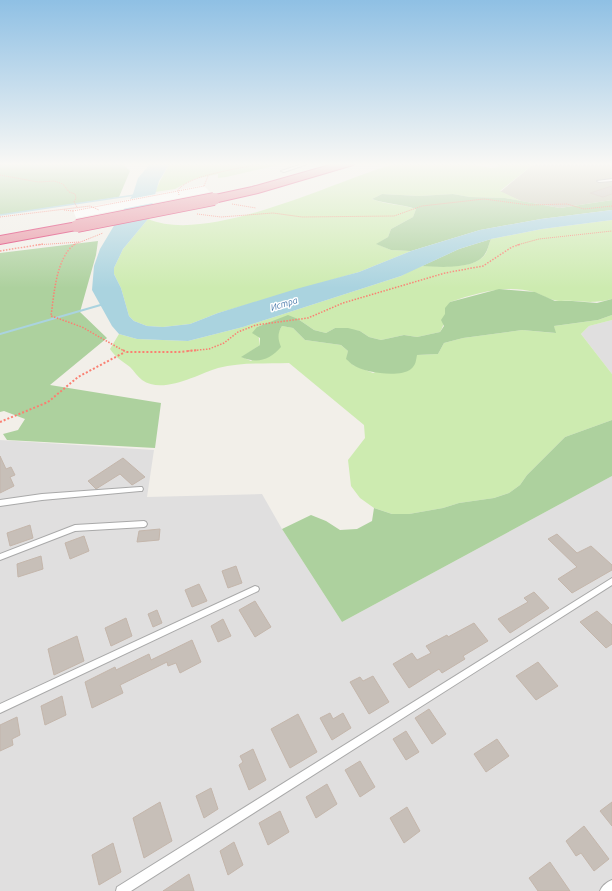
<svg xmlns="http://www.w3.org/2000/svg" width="612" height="891" viewBox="0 0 612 891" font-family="Ubuntu,sans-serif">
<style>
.residential{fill:#e0dfdf}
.construction{fill:#c7c7b4}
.grass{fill:#cdebb0}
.forest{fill:#add19e}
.water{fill:#aad3df}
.pier{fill:#fff}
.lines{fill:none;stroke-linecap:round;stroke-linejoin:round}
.stream-far1{stroke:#aad3df;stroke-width:1.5}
.stream{stroke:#aad3df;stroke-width:2}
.building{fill:#c7bfb8;stroke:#c4b6ab}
.service-casing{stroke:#a9a9a9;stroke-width:2}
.motorway-casing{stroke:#dc2a67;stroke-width:2}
.path-far2{stroke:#fa8072;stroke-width:1;stroke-dasharray:1 1;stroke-linecap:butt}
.path-far1{stroke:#fa8072;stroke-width:1.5;stroke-dasharray:1.5 1.5;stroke-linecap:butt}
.path{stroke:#fa8072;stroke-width:2;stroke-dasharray:2 2;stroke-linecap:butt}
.service{fill:#fff;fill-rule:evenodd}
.motorway{fill:#e892a2;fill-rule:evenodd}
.motorway-bridge-casing{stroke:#dc2a67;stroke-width:14;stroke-linecap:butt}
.path-bridge{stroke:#fa8072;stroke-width:1;stroke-dasharray:1 1;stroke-linecap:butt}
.motorway-bridge{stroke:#e892a2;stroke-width:12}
.labels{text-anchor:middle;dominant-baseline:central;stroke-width:3;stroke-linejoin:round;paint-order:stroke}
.far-water-label{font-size:9px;font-style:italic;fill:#4a7aab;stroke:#fff}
</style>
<rect width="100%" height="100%" fill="#f2efe9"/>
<path class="residential" d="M612 320V374L581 334 589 326Z
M0 440 154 450 147 497 262 494 282 529 342 622 612 476V891H0Z"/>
<path class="construction" d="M535 163H612V200L560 208 521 201 500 192Z"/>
<path class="grass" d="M170 163H287L226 177 218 178V174L194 179 175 189 155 192 160 181Z
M397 163H476V165L491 168 499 167 497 164 506 163 518 165 535 163 500 191 521 201 505 198 470 197 453 194 419 196 382 194 372 199C387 205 401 204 416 209L413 217 391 229 388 237 377 244 391 250 411 251 359 272 218 313 190 324 163 327 147 326 134 321 129 316 121 288 114 274V268L123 249 148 219C209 245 334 181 397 163Z
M612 220V299C595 303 589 302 573 301 567 300 560 302 554 300 547 299 541 294 534 292 507 284 476 293 450 302 445 313 446 323 440 332L417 337 404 335 381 340 369 337 360 331 335 328 326 333 314 330 298 319 268 323 257 327 260 345 242 357 251 361 278 340V333L282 326 293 328 305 340 341 345 348 351 347 359 353 365 373 373 416 355 438 354 444 343 463 338 522 330 555 333 554 326 598 320 612 315V320L589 326 581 334 612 374V420L565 437 527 475 520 485 509 493 494 498 459 503 443 508 409 514H392L374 508 360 498 351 486 348 460 365 438 364 425 289 363C266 364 241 362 218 368 198 374 163 395 142 380 138 377 134 371 130 367 122 361 115 357 110 349L119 334 137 339 188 341 243 327 401 276C407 273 416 266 424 266 440 265 475 271 486 253 488 249 489 243 491 239L542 229Z"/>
<path class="forest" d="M0 163H122L130 171 119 197 0 215Z
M382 194 419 196 453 194 470 197 505 198 560 208 612 200V210L541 219 480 230 411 251 391 250 376 244 388 237 391 229 413 217 416 209C401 204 386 204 372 199Z
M491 239C489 243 488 250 485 254 475 270 439 267 422 266L459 249Z
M98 241 96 255 80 312 107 338 50 385 161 403 155 448 7 440 3 434 18 430 25 419 4 411 0 412V253Z
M499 289 535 292 555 301H572L597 303 612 299V315L598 320 554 326 556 333 522 330 463 338 444 343 438 354 417 355C416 360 416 365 411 369 400 378 365 373 353 365 351 364 349 361 346 359L348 351 341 345 305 340 293 328 282 326C277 334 278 339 281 347 270 360 257 364 241 357L260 345V338L252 333 257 327 288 315 298 319 314 330 326 333 335 328H348L360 331 369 337 381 340 404 335 417 337 440 332 444 326 441 320 445 314V308L450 302Z
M612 420V476L342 622 282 529 311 515 326 521 340 530 357 529 372 521 374 508 392 514H409L443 508 459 503 494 498 509 493 520 485 527 475 565 437Z"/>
<path class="water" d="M151 163H170L159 181 148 219 123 249 114 268V274L121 288 129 316 134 321 147 326 163 327 190 324 218 313 296 289 359 272 411 251 480 230 541 219 612 210V220L542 229 491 239 459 249 401 276 243 327 188 341 137 339 119 334 112 326 92 290 94 266 100 249 133 194 138 178Z"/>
<path class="pier" d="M203 185 210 192 76 218 73 210Z"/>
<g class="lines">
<path class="stream-far1" d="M0 215 135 195"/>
<path class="stream" d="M0 334 104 304"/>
</g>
<path class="building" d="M612 186V194L603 197 590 193Z
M0 456 6 469 11 467 15 475 10 477 14 486 0 493Z
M123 458 145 477 132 485 120 474 96 489 88 481Z
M30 525 33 538 10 546 7 533Z
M160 529 159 540 137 542 139 531Z
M557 534 577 553 591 546 612 565V570L572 593 558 579 577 567 548 539Z
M84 536 89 551 70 559 65 543Z
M41 556 43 569 18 577 17 564Z
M236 566 242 583 228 588 222 571Z
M199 584 207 601 192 607 185 590Z
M534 592 549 608 510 633 498 619 528 602 524 598Z
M255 601 271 627 255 637 239 610Z
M157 610 162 623 153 627 148 614Z
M597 611 612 625V644L606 648 580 622Z
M126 618 132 636 111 646 105 628Z
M223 619 231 636 218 642 211 626Z
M474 623 488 641 463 656 465 659 442 673 439 669 409 688 393 664 412 653 417 660 431 653 426 646 447 635 448 637Z
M77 636 84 661 54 675 48 649Z
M192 640 201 662 180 673 176 663 168 666 167 662 120 685 123 693 92 708 85 682 115 667 116 670 149 654 151 660Z
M538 662 558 686 536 700 516 676Z
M373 676 389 702 369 714 350 682 360 677 363 681Z
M62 696 66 715 45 725 41 706Z
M429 709 446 734 432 744 415 718Z
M330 713 333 719 343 713 351 728 332 740 320 718Z
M298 714 317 752 290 768 271 729Z
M17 717 20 735 12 739 13 745 0 751V725Z
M406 731 419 752 406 760 393 739Z
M497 739 509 756 486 772 474 754Z
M253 749 266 780 249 790 239 765 243 762 240 756Z
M360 761 375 787 360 797 345 770Z
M327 784 337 804 316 818 306 797Z
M211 788 218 809 204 818 196 796Z
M160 802 172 841 144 858 133 818Z
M612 802V826L600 811Z
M407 807 420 831 404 843 390 818Z
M280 811 289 832 268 845 259 823Z
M584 826 609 859 594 871 581 853 576 856 566 841Z
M234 842 243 865 228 875 220 851Z
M113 843 121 872 99 885 92 855Z
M550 862 570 891H538L529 878Z
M189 874 194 891H163Z"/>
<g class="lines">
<defs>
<path id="service" d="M306 163H310L284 172 281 171Z
M612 179V181L599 182 597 181Z
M140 487H142L143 489 142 491H140L42 500 0 506V500L42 494Z
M144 521 146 522 147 524 146 526 144 527 75 531 0 560V554L75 525Z
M612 578V585L131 891H116L117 887Z
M255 586 258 587 259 589 258 591 0 713V704Z
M612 880V891H600C602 886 607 882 612 880Z"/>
<path id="motorway" d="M337 163H354L353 165 258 193 214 203 210 202 208 199 210 196 252 187Z
M77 222 82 223 84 226 82 229 0 244V236Z"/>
</defs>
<use href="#service" class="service-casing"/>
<use href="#motorway" class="motorway-casing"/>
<path class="path-far2" d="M0 165 7 163
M0 175 38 182 54 181 63 184 69 192 75 194 76 198 74 202 77 207
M204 186 208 176
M179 195 178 190C190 174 242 169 262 163
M232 204 256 208
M64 210 73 211
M197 214 221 217 273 213 302 217 394 216 422 206 484 199 529 205 567 204 584 209 612 206
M0 217 90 206 99 210
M36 245 79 242
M73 245 103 233
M517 245 539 239 612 231"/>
<path class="path-far1" d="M75 244C56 257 54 295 51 316L82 327 124 351
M0 251 43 244
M188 351 209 349 224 343 238 332 256 325 308 318 343 303 445 273 483 266 512 247 521 244"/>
<path class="path" d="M123 350 126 352H179L198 350
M0 422 48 402 78 377 125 352"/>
<use href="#service" class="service"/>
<use href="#motorway" class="motorway"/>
<defs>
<path id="motorway-bridge" d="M77 226 214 199"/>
</defs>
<use href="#motorway-bridge" class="motorway-bridge-casing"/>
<path class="path-bridge" d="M73 211 204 186"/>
<use href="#motorway-bridge" class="motorway-bridge"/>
</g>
<linearGradient id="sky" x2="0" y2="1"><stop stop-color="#8fc0e4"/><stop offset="0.57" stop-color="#f9f8f5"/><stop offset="1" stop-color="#f9f8f5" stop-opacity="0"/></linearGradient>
<rect width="612" height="288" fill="url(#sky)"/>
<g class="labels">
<g class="far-water-label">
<text transform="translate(284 304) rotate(-17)">Истра</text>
</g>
</g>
</svg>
